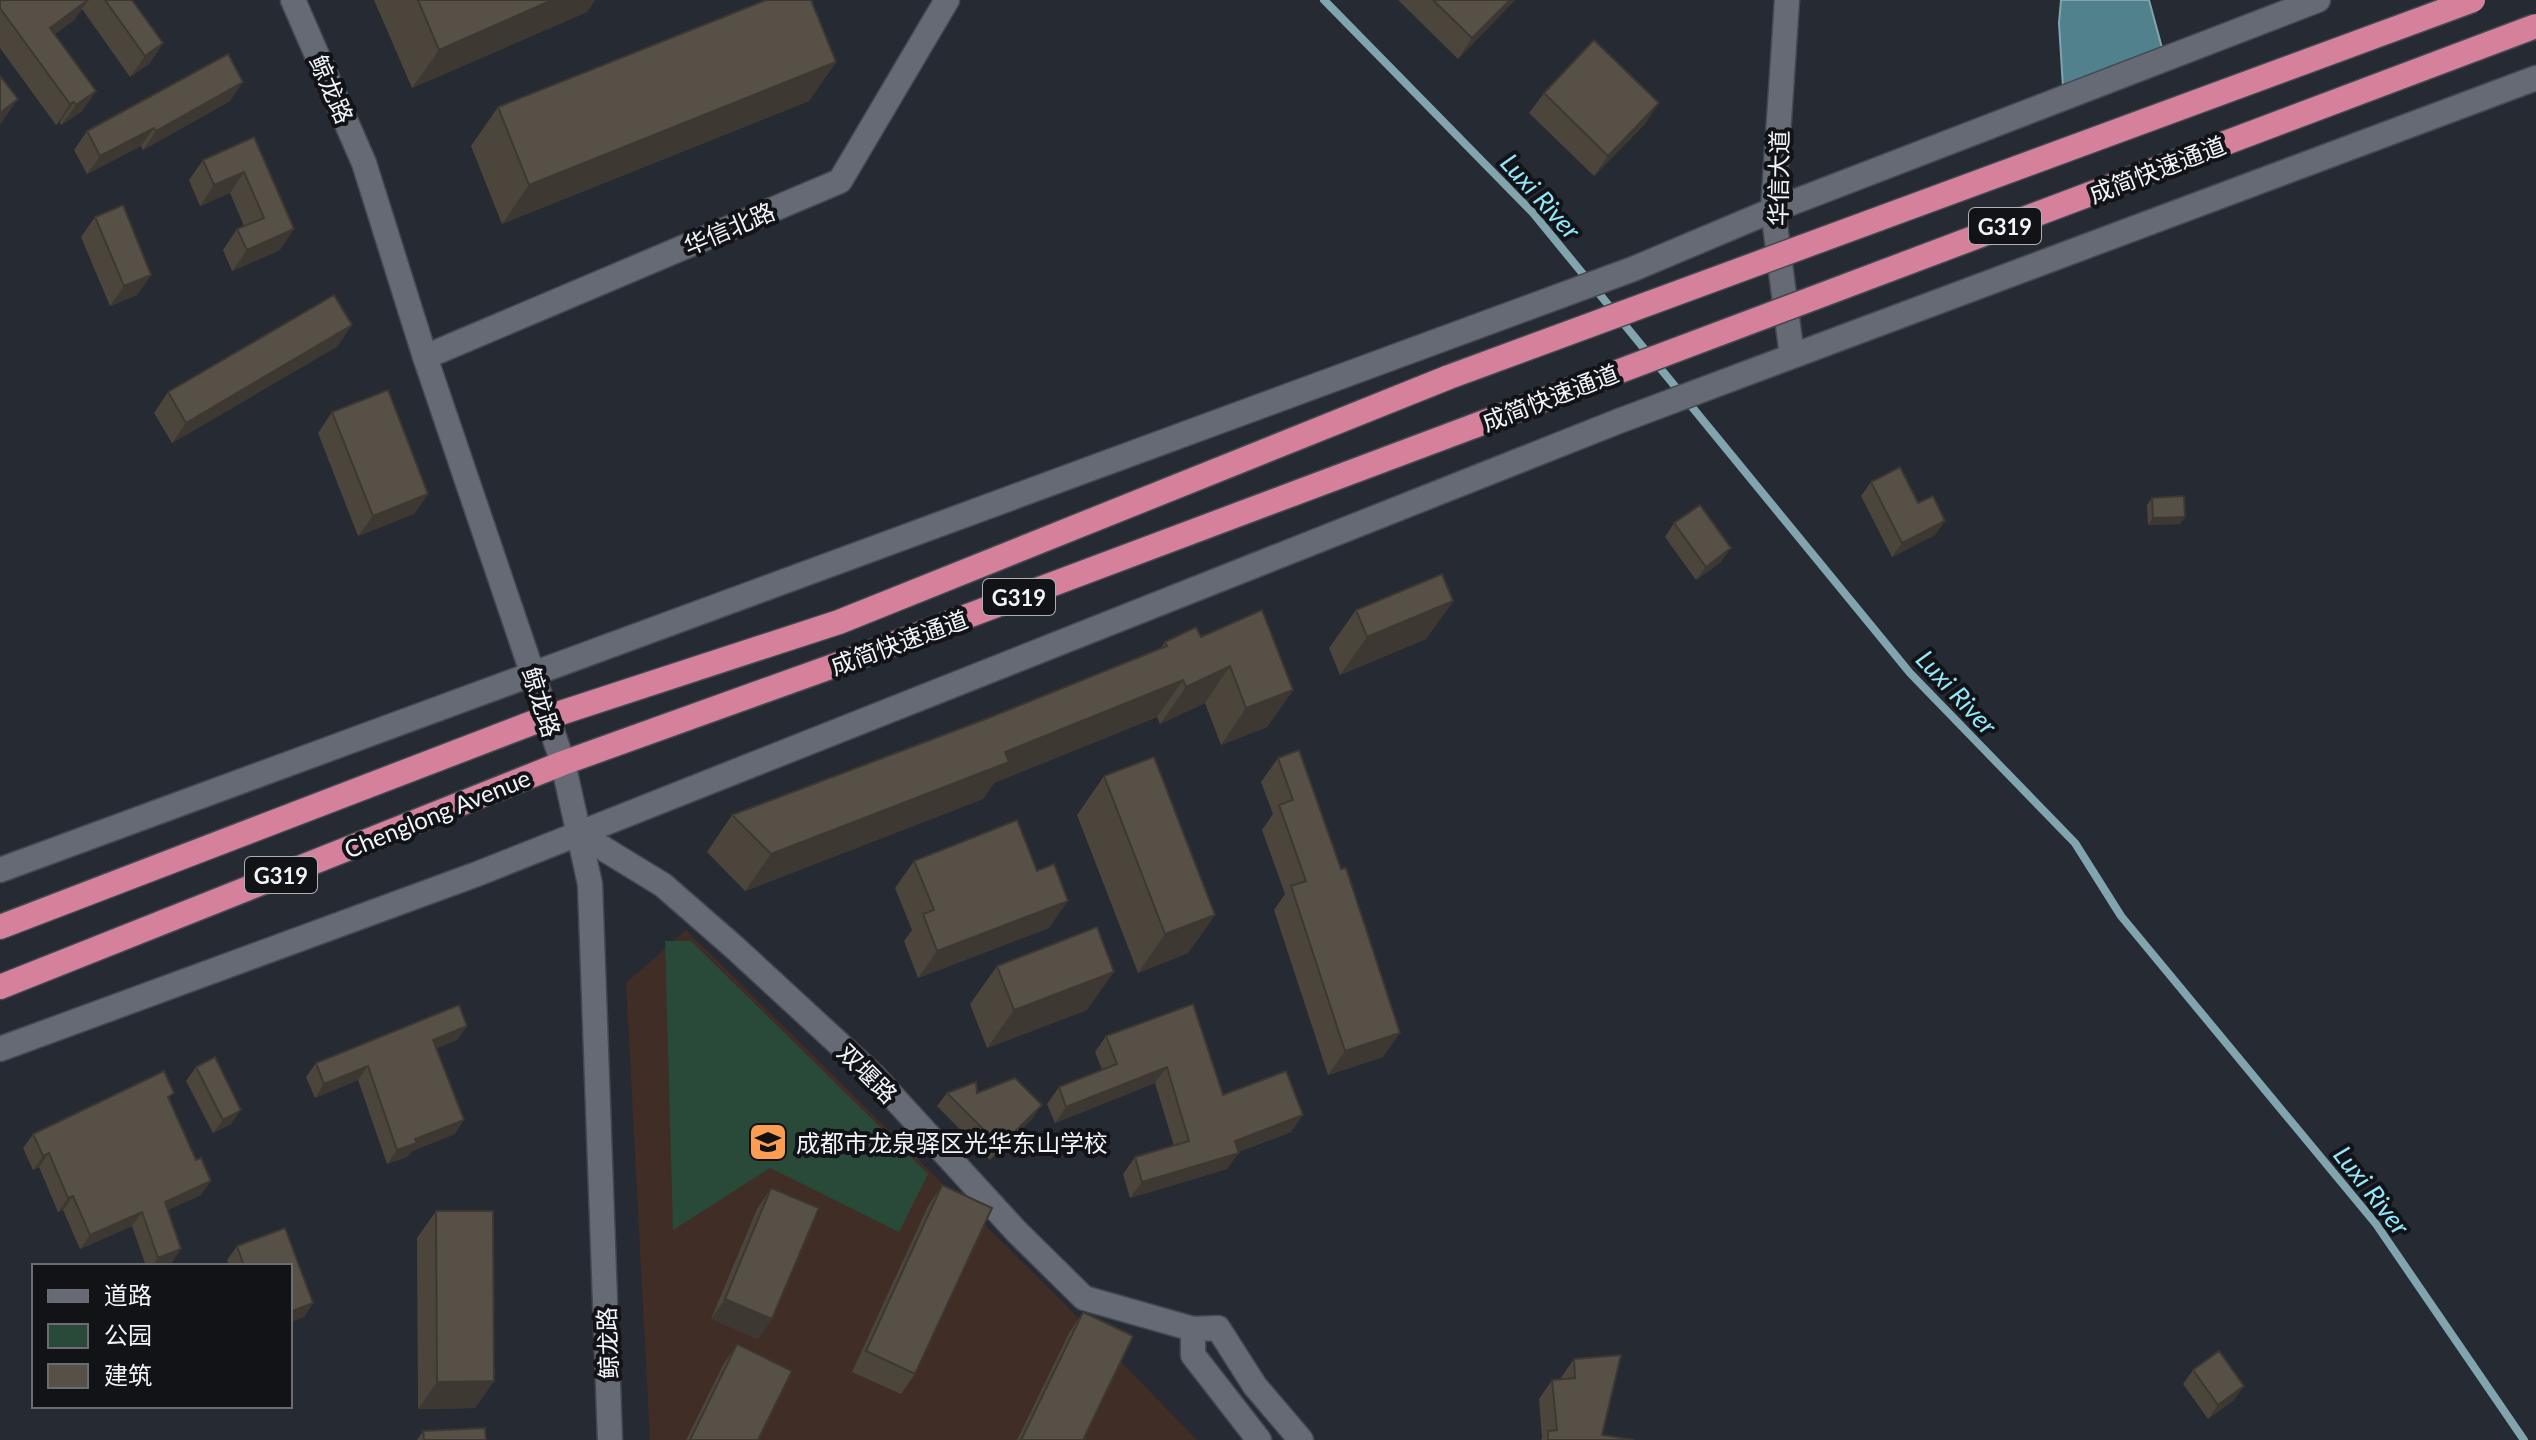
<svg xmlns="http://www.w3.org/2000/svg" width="2536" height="1440" viewBox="0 0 2536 1440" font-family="Lato,'Noto Sans SC',sans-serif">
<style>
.education{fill:#3f2d26}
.green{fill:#294939}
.water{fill:#51818d;stroke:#81a4ae;stroke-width:2}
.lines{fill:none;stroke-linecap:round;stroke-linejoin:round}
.stream{stroke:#81a4ae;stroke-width:8}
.minor-casing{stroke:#444951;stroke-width:27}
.tertiary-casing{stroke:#444951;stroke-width:27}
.trunk-casing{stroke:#444951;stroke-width:27}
.minor{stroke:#656a75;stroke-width:24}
.tertiary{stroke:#656a75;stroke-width:24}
.trunk{stroke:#d6819c;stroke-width:24}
.trunk-bridge-casing{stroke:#444951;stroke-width:27;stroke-linecap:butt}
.trunk-bridge{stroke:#d6819c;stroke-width:24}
.wall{fill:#4b453c}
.shaded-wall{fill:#3d3831}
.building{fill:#575046;stroke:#3d3831;stroke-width:2}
.labels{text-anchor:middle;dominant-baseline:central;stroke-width:8;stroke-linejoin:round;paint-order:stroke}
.shield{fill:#111317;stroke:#aeb0b6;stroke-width:2}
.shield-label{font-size:22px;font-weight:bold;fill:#f1f4fa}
.street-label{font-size:24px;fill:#f1f4fa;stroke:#111317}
.poi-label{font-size:24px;fill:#f1f4fa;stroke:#111317;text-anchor:start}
.water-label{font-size:26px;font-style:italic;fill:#94e7fb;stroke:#111317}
</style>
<rect width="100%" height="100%" fill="#252a33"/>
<path class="education" d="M686 930 1063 1302 1197 1440H650L626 983Z"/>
<path class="green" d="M665 941H691L928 1174 899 1232 770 1168 673 1230Z"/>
<path class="water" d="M2061 0H2149L2162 48 2063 87 2059 23Z"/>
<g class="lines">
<path class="stream" d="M1324 0 1533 213 1910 673 2075 843 2121 916 2376 1224 2524 1440"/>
<defs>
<path id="minor" d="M425 357 840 181 947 0
M578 833 663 885 734 947 875 1077 1016 1231 1084 1298 1193 1329"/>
<path id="tertiary" d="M293 0 364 163 425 357 563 763 590 884 610 1440
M1787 0 1773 210 1792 356
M0 870 1633 269 1773 210 2318 0
M0 1049 477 874 1619 421 2536 78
M1259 1440 1193 1355V1329L1218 1328 1255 1386 1301 1440"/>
<path id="trunk" d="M0 927 545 718 839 622 1449 377
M0 987 563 763 861 656 1474 426"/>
</defs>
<use href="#minor" class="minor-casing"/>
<use href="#tertiary" class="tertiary-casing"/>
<use href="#trunk" class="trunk-casing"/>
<use href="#minor" class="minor"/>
<use href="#tertiary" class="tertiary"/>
<use href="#trunk" class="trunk"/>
<defs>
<path id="trunk-bridge" d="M1449 377 2473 0
M1474 426 2536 26"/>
</defs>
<use href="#trunk-bridge" class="trunk-bridge-casing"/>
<use href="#trunk-bridge" class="trunk-bridge"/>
</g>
<path class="wall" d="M1 0H132L163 43 149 64 130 77 82 9 74 20 55 34 96 91 82 111 61 125 60 122 56 125 0 48V1Z
M374 0H595L587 12 412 88Z
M1398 0H1515L1458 59Z
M836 62 809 101 502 224 471 146 498 107Z
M1544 93 1645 124 1594 176 1529 113Z
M230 101 143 150 141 146 87 174 74 150 87 131Z
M254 137 280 250 232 271 223 250 237 229 244 226 230 193 200 206 189 180 203 160Z
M95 217 151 275 137 295 110 306 81 237Z
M338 346 172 443 154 413 168 392Z
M332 412 428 494 414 514 358 536 318 433Z
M1871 482 1918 503 1945 521 1935 535 1892 557 1861 496Z
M2152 498 2185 517 2180 524 2148 525 2147 505Z
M1674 523 1721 562 1696 580 1665 537Z
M1453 601 1426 639 1340 675 1329 648 1356 610Z
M1201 637 1293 690 1267 727 1221 745 1205 703 1160 724 1157 717 994 783 983 799 745 891 707 852 732 815 991 717 1160 649 1165 642Z
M1278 758 1383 1057 1328 1075 1274 910 1285 894 1262 830 1273 814 1261 782Z
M1104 776 1215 915 1188 953 1138 973 1077 815Z
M914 861 1049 928 918 978 904 941 912 930 895 888Z
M997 966 1087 1010 987 1048 970 1004Z
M467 1026 457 1040 436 1048 455 1134 412 1151 407 1157 387 1164 358 1080 315 1098 306 1077 316 1063Z
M1106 1036 1223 1095 1291 1132 1238 1152 1227 1169 1130 1198 1123 1174 1135 1157 1174 1146 1155 1083 1055 1123 1047 1104 1059 1087 1102 1070 1095 1052Z
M196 1067 231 1124 213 1133 186 1081Z
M947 1093H977L1032 1119 990 1160 937 1106Z
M169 1100 201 1195 167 1210 172 1263 163 1266H146L132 1226 80 1249 63 1210 58 1212 39 1167 33 1170 23 1148 33 1134Z
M942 1185 915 1374 901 1394 852 1372 928 1206Z
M771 1188 772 1319 758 1339 711 1319 757 1209Z
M436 1211 494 1381 475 1408 418 1409 417 1238Z
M285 1228 313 1303 304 1317 290 1322V1266H230L227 1260 237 1246Z
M1083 1312V1440H1017L1069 1333Z
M737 1344 758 1440H686L723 1365Z
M1574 1359 1602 1435 1634 1440H1541L1542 1438 1539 1399 1552 1380 1560 1379Z
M2193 1370 2234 1400 2208 1419 2183 1384Z
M423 1431 486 1440H417Z"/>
<path class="shaded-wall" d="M88 0 74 20 36 48 50 28Z
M552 0H595L587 12 412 88 439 50Z
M1510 0H1515L1458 59 1472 38Z
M163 43 149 64 130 77 145 56Z
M836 62 809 101 502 224 529 185Z
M243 82 230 101 143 150 156 131Z
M96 91 82 111 61 125 76 105Z
M18 99 0 125V113Z
M74 102 60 122 56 125 70 104Z
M1659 103 1645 124 1594 176 1608 156Z
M154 128 141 146 87 174 100 156Z
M244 172 230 193 200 206 214 185Z
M294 229 280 250 232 271 247 250Z
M151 275 137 295 110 306 124 286Z
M352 325 338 346 172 443 186 423Z
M428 494 414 514 358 536 373 516Z
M2185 517 2180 524 2148 525 2153 518Z
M1945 521 1935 535 1892 557 1902 543Z
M1731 548 1721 562 1696 580 1706 567Z
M1453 601 1426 639 1340 675 1367 637Z
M1230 666 1205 703 1160 724 1186 687Z
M1183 680 1157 717 994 783 983 799 745 891 771 854 1005 752Z
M1293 690 1267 727 1221 745 1246 708Z
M1068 901 1049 928 918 978 937 951Z
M1215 915 1188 953 1138 973 1165 934Z
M1114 972 1087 1010 987 1048 1014 1010Z
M467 1026 457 1040 423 1054 433 1040Z
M1400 1033 1383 1057 1328 1075 1345 1051Z
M368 1066 358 1080 315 1098 324 1084Z
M1167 1067 1155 1083 1055 1123 1066 1107Z
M1042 1105 1032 1119 990 1160 1000 1146Z
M241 1110 231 1124 213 1133 223 1120Z
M1303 1115 1291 1132 1226 1156 1239 1153 1227 1169 1130 1198 1142 1182 1235 1141Z
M464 1120 455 1134 412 1151 407 1157 387 1164 397 1150 415 1139Z
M49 1153 39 1167 33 1170 43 1156Z
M211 1181 201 1195 155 1216 165 1202Z
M73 1196 63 1210 58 1212 68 1198Z
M142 1212 132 1226 80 1249 90 1235Z
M181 1249 172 1263 163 1266H152L158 1258Z
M725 1299 772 1319 758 1339 711 1319Z
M313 1303 304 1317 290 1322V1312Z
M494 1381 475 1408 418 1409 437 1382Z
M2244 1386 2234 1400 2208 1419 2218 1405Z"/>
<path class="building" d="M1 0H88L50 28 96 91 76 105 74 102 70 104 0 8V1Z
M105 0H132L163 43 145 56Z
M418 0H552L439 50Z
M766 0H811L836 62 529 185 498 107Z
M1433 0H1510L1472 38Z
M1594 40 1659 103 1608 156 1544 93Z
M228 54 243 82 156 131 154 128 100 156 87 131Z
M0 76 18 99 0 113Z
M254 137 294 229 247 250 237 229 264 218 244 172 214 185 203 160Z
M123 205 151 275 124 286 95 217Z
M334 295 352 325 186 423 168 392Z
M388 390 428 494 373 516 332 412Z
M1900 467 1918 503 1933 496 1945 521 1902 543 1871 482Z
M2184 496 2185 517 2153 518 2152 498Z
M1700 505 1731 548 1706 567 1674 523Z
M1442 574 1453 601 1367 637 1356 610Z
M1262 610 1293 690 1246 708 1230 666 1186 687 1183 680 1005 752 1009 762 771 854 732 815 991 717 1167 646 1165 642 1196 627 1201 637Z
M1299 750 1341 869 1346 868 1400 1033 1345 1051 1291 886 1306 881 1279 805 1293 800 1278 758Z
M1154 757 1215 915 1165 934 1104 776Z
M1017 820 1037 871 1054 864 1068 901 937 951 923 914 934 910 914 861Z
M1097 927 1114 972 1014 1010 997 966Z
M1193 1004 1223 1095 1286 1071 1303 1115 1235 1141 1239 1153 1142 1182 1135 1157 1189 1141 1167 1067 1066 1107 1059 1087 1117 1064 1106 1036Z
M459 1005 467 1026 433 1040 464 1120 415 1139 417 1143 397 1150 368 1066 324 1084 316 1063Z
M215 1057 241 1110 223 1120 196 1067Z
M164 1071 174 1093 168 1097 196 1160 201 1158 211 1181 165 1202 181 1249 158 1258 142 1212 90 1235 73 1196 68 1198 49 1153 43 1156 33 1134Z
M1015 1078 1042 1105 1000 1146 947 1093 976 1082 977 1093Z
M942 1185 992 1208 915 1374 866 1351Z
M771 1188 819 1208 772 1319 725 1299Z
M436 1211H493L494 1381 437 1382Z
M285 1228 313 1303 290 1312V1266H244L237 1246Z
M1083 1312 1133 1336 1083 1440H1021Z
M737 1344 792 1371 758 1440H690Z
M2219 1351 2244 1386 2218 1405 2193 1370Z
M1621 1355 1602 1435 1634 1440H1548V1431L1557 1430 1552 1380 1575 1378 1574 1359Z
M485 1428 486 1440H424L423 1431Z"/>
<defs>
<symbol id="school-square" viewBox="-11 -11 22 22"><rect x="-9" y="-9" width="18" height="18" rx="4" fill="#fc9d53" stroke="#111317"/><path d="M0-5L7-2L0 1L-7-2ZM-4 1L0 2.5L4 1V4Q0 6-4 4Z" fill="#111"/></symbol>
</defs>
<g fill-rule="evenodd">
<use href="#school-square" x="746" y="1120" width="44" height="44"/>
</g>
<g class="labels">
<g class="shield">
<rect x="1969" y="208" width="72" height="36" rx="6"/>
<rect x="983" y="579" width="72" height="36" rx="6"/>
<rect x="245" y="857" width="72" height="36" rx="6"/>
</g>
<g class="shield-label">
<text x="2005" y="226">G319</text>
<text x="1019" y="597">G319</text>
<text x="281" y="875">G319</text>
</g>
<g class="street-label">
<text transform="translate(332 89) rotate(66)">鲸龙路</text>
<text transform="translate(2157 169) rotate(-21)">成简快速通道</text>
<text transform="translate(1778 178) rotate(-89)">华信大道</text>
<text transform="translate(729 228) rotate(-23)">华信北路</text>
<text transform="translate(1550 397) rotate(-21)">成简快速通道</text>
<text transform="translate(899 642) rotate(-20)">成简快速通道</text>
<text transform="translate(542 702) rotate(72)">鲸龙路</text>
<text transform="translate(437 813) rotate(-22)">Chenglong Avenue</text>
<text transform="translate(868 1073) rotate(45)">双堰路</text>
<text transform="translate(607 1343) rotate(-92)">鲸龙路</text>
</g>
<g class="poi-label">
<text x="796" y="1142">成都市龙泉驿区光华东山学校</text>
</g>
<g class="water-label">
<text transform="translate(1541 196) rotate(48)">Luxi River</text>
<text transform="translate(1957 692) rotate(47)">Luxi River</text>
<text transform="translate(2372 1190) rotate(52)">Luxi River</text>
</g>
</g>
<rect x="32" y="1264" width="260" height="144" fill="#111317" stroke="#6b6d72" stroke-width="2"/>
<rect x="48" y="1290" width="40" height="12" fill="#656a75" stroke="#6b6d72" stroke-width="2"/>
<text x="104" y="1304" font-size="24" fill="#f1f4fa">道路</text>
<rect x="48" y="1324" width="40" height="24" fill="#294939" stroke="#6b6d72" stroke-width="2"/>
<text x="104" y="1344" font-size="24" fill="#f1f4fa">公园</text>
<rect x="48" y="1364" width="40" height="24" fill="#575046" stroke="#6b6d72" stroke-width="2"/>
<text x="104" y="1384" font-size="24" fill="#f1f4fa">建筑</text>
</svg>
